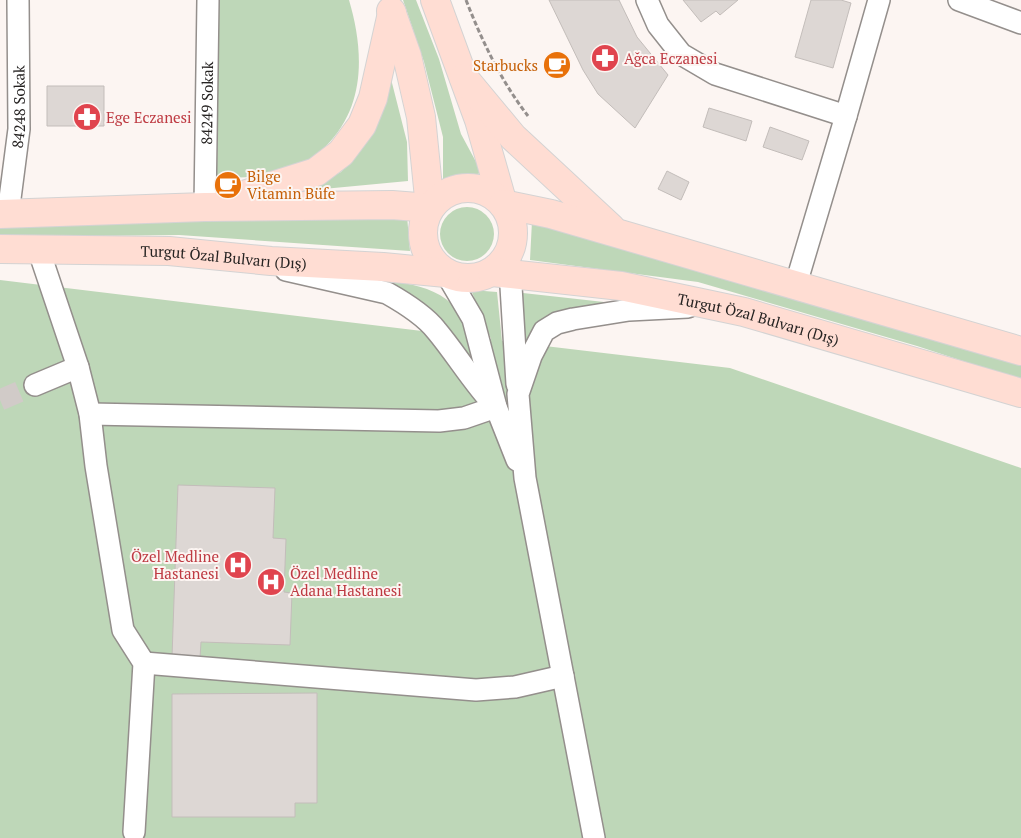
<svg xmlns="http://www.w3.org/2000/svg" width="1021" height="838" viewBox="0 0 1021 838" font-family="'PT Serif',serif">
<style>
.green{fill:#bed7b8}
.building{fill:#ddd7d4;stroke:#c3bdba}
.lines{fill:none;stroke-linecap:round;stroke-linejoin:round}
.minor-tunnel{stroke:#d1cbc8;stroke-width:21;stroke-dasharray:21 11;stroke-linecap:butt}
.minor-casing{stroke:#948f8c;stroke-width:24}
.major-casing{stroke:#d4d3d3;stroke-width:30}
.path{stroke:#948f8d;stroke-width:3;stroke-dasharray:5 2.5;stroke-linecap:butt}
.minor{stroke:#fff;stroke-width:21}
.major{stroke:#ffddd3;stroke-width:28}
.labels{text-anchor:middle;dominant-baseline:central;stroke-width:4;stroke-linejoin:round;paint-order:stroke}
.health-label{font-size:15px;fill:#be3a42;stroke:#fcf5f2;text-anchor:start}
.food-label{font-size:15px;fill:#c56008;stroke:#fcf5f2;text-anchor:end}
.street-label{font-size:15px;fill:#262322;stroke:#fcf5f2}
</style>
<rect width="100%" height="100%" fill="#fcf5f2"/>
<path class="green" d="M218 0H349C364 51 366 106 326 146 321 152 315 162 308 165 287 176 242 177 217 179Z
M403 0H416L439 59 461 134 482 173 443 181V137L424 62Z
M391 79 407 142 408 181 302 191 341 172 373 131Z
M440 234a27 27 0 1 1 54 0a27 27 0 1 1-54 0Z
M407 216 410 251 179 235 0 237V227Z
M532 221 1021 365V380L917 346 698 282 530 260Z
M353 277C386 281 442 281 460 315 464 322 467 330 470 337L491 339 471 290 497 292 502 341 523 343V293L631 305 528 344 730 368 1021 468V838H0V280L447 334Z"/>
<path class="building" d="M549 0H619L637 37 668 75 635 128 598 94 583 70Z
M683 0H738L720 15 716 11 701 22Z
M811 0H841L851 3 833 68 795 57Z
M47 86H104V126H47Z
M709 108 752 121 746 141 703 127Z
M770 127 809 141 802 160 763 147Z
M667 171 689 182 681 200 658 189Z
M178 485 275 488 273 538 286 539 284 592 292 593 290 645 201 642 200 658 172 657Z
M317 693V803H295V817H172V694Z"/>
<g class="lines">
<path class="minor-tunnel" d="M0 400 35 385"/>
<defs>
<g id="minor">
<path d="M647 0 658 25 681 54 715 74 846 116"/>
<path d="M959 0 1021 23"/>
<path id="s1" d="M205 207 208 0"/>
<path id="s2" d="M8 214 19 129 18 0"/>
<path d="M38 248 78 367 90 414 96 466 123 630 144 663 134 832"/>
<path d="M509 254 517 384"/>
<path d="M446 273 473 319 496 407 517 460"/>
<path d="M796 284 846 116 879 0"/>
<path d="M35 385 78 367"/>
<path d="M90 414 439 421 464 418 496 407C473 383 457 355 436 330 425 316 403 302 387 293L286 270"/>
<path d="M144 663 476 690 515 687 563 676"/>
<path d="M594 838 525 478 518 394 531 356 544 331 557 323 573 319 629 310 688 307"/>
</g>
<g id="major">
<path d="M435 0 479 120 503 204"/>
<path d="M391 11 407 56 421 117 430 208"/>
<path d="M464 78 513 137 611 228"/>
<circle cx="468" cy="233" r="45"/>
<path d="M234 198 316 172 341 153 362 125 373 98 392 13"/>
<path d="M503 204 551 214 1021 351"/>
<path d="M0 214 205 207 392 205 430 208"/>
<path id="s3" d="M0 249 169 251 271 261 383 267 446 273"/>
<path id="s4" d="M492 272 621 286 744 312 1021 393"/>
</g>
</defs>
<use href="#minor" class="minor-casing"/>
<use href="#major" class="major-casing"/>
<path class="path" d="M466 0C482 41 501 81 528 116"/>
<use href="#minor" class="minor"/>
<use href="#major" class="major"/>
</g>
<defs>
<symbol id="pharmacy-disc" viewBox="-11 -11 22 22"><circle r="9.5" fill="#e0444e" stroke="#fcf5f2"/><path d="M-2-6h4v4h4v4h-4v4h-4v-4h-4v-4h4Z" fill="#fff"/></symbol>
<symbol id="cafe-disc" viewBox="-11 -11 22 22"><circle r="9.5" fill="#e8710a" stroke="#fcf5f2"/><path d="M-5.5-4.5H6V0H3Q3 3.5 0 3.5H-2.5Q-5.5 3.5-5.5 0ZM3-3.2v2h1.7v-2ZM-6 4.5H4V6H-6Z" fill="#fff"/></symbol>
<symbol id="hospital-disc" viewBox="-11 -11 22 22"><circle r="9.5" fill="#e0444e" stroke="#fcf5f2"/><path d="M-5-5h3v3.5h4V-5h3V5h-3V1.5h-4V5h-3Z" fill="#fff"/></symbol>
</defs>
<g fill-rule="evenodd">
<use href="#pharmacy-disc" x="589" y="42" width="32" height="32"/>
<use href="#cafe-disc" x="541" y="49" width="32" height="32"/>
<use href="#pharmacy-disc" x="71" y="101" width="32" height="32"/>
<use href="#cafe-disc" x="212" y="169" width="32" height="32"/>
<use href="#hospital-disc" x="222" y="549" width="32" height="32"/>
<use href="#hospital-disc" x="255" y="566" width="32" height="32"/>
</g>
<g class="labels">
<g class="health-label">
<text x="624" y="58">Ağca Eczanesi</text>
<text x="106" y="117">Ege Eczanesi</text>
<text x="219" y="556" text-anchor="end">Özel Medline<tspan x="219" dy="17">Hastanesi</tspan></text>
<text x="290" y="573">Özel Medline<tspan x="290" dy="17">Adana Hastanesi</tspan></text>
</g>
<g class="food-label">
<text x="538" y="65">Starbucks</text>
<text x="247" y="176" text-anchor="start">Bilge<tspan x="247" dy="17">Vitamin Büfe</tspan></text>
</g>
<g class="street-label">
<text stroke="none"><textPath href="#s1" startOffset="104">84249 Sokak</textPath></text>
<text stroke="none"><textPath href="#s2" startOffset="108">84248 Sokak</textPath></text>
<text stroke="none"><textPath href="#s3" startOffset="224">Turgut Özal Bulvarı (Dış)</textPath></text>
<text stroke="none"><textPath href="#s4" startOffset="271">Turgut Özal Bulvarı (Dış)</textPath></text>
</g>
</g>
</svg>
